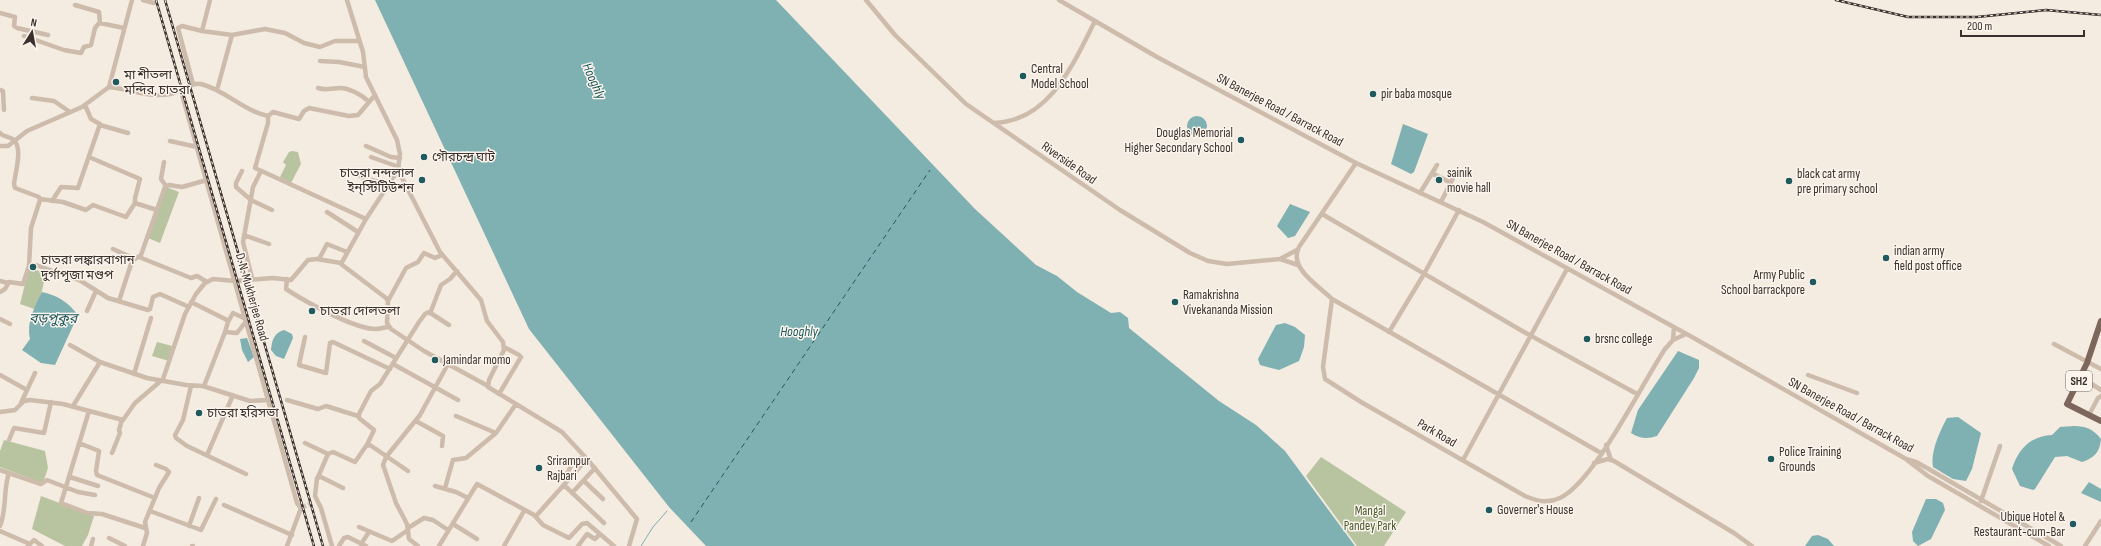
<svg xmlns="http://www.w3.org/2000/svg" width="2101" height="546" viewBox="0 0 2101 546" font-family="'Sofia Sans Condensed','Noto Sans Bengali',sans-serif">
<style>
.green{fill:#b8c4a0}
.water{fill:#7fb0b2}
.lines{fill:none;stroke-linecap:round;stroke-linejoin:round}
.stream{stroke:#7fb0b2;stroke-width:1}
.ferry{stroke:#1f5a5e;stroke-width:1;stroke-dasharray:5 4;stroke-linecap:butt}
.minor-tunnel{stroke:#cfc6bd;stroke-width:4.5;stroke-dasharray:4.5 2;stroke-linecap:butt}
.minor{stroke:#cdbbac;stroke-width:4.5}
.major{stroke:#7d675c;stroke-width:6}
.rail-casing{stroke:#3b302b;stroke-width:2.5}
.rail{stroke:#fbf5ee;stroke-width:1;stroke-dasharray:3;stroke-linecap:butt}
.poi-dot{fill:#1f5a5e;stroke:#fbf5ee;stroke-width:1.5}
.labels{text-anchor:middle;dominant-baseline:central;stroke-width:3;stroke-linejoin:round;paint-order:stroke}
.shield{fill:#fbf5ee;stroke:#756b66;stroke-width:1}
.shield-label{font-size:12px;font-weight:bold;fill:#3b302b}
.poi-label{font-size:13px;fill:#3b302b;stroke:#fbf5ee;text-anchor:start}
.street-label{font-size:13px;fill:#3b302b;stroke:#fbf5ee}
.park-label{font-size:13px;fill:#4a5a2e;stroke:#fbf5ee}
.water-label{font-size:14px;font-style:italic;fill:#1f5a5e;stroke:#fbf5ee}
</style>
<rect width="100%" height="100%" fill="#f4ebe1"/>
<path class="green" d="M292 151 298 152 301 164 291 183 280 177 286 165 283 162 289 152Z
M166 187 179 192 160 243 148 238Z
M29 268 46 273 40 299 34 309 20 304Z
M157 342 172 346 169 361 152 356Z
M4 440 45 451 48 468 43 483 0 467V451Z
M1321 457 1406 512 1384 546H1357L1306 476Z
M41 496 94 516 88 535 82 546H65L32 529Z"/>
<path class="water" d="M375 0H776L975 209 1036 265 1057 276 1077 292 1111 313 1120 312 1128 318 1129 328 1219 401 1256 425 1285 451 1355 546H706L669 507 529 329Z
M1187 126a10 10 0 1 1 20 0a10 10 0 1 1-20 0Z
M1403 124 1428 134 1414 172 1411 174 1391 164Z
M1290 204 1310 212 1295 236 1288 238 1277 226Z
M42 292C58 296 67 301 78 315L55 365 41 363 22 350 30 339C26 323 35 306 42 292Z
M1285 323 1295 327 1305 335 1304 347 1299 361 1279 370 1260 365 1258 359 1276 325Z
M284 330 292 334 293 338 284 359 276 356 271 350C272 340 274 333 284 330Z
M247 338 254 357 248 362 242 350 240 339Z
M1678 351 1699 360V368L1694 378 1657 436C1648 439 1640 439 1631 433L1638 410Z
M1958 417 1981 433 1972 469 1966 481 1953 479 1933 467C1930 452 1940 431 1947 418Z
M2074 426C2086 426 2093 429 2101 439 2100 452 2094 458 2082 462L2067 456 2055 457 2035 489 2033 490 2020 486 2012 469C2018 449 2031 436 2052 435L2060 427Z
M2089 482 2101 489V502L2081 493Z
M1926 499H1936L1943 503 1945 510 1931 539 1918 546 1913 541 1912 532Z
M1818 535 1828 539 1834 546H1805L1812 536Z"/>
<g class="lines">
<path class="stream" d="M641 546 653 527 667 511"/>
<path class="ferry" d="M691 522 930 170"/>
<path class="minor-tunnel" d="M302 507 312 503"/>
<path class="minor" d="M143 0 154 3
M210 0 202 31 232 35 217 90
M347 0 363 52 366 77 397 140 400 154 398 170 366 219 341 264 386 298 388 301 387 323 391 329 424 351 488 386
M866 0 895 35 966 104 1120 210 1190 253 1208 261 1227 264 1280 259 1298 265
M1059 0 1157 57 1356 163 1483 222 1692 337 1906 459 1916 462 1927 468 2061 546
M75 5 99 12 100 23 124 28
M0 13 15 17 14 26 17 28 48 35
M232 35 265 29 285 33 304 43 320 47 335 41H359
M24 36 64 50 81 53 84 47 91 45 95 28 100 22
M320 61 339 62 365 67
M193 84 178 28 182 26 202 31
M109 87 132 0
M318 88C327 91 331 88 340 88 349 88 362 95 368 101
M0 90 3 91 4 110
M181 91 297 503 301 508
M32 98 54 101 70 112
M268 116V123L255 168 366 219
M994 123C1050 121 1073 64 1095 21
M100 125 128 133
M0 133C3 137 9 136 14 140 23 149 15 173 14 184L15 188 39 197 40 200 31 228 29 266 23 284 9 282 5 289 0 292
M170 141 197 147
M0 146H8L27 131 82 107 109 87C129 89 150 98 170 94 181 92 190 82 201 84 225 90 244 111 268 116L273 112 299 119 304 111 309 108 349 116 358 115 375 95
M366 146 391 157 400 158
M89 157 140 179 135 198V203
M371 157 399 167
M164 162 161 179 166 186
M1356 163 1299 247C1288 268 1319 286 1332 299L1323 367 1325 379 1361 402 1525 496C1537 501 1547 504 1560 498 1595 481 1641 385 1665 349L1673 340 1686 334
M398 170 440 252 481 300 487 321 503 342 504 350 489 380 488 387 562 432 587 459 637 519 629 546
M242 171 236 183V187L251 200 272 210
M351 171 362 177 388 185
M1432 173 1451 183
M1420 193 1437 165
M40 199 63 202 86 210 93 205 126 217 135 203 157 210
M52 201 61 187 78 188 100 124 91 119 85 105
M1441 202 1455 174
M327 212 358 232
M1322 214 1524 332 1637 394
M244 235 269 244
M113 249 135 259
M139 257 191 278 197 276 207 282
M319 259 327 244 347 252
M1280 259 1297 250
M29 266 36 265 81 281 108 298 148 310 150 309 153 297 160 294 189 307
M252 278 243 242 253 187 261 171
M287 279 286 289C306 302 354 329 376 329 380 329 385 327 389 327
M0 281 8 283
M1332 299 1601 453
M119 301 132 261 141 255 165 187 169 185 182 187 207 180
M388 301 406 268 418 262 424 253 435 258 442 255
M191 302 227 320 228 322 225 332
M87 311 96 291
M429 312 449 325
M0 319 10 324
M228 322 233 313 246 319
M1389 332 1424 274 1459 210
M305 337 299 365 326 373 330 343 333 342 390 369
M1673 340 1674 327
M364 341 396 358
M2054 344 2101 369
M70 345 100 362 147 378 186 385 203 386 250 401 269 400
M393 364 458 400
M134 374 151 318
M0 375 27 390
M1808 375 1857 393
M2081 377 2101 390
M191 386 183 420 175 435 176 438 187 446 246 474
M204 386 225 332 237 333 247 320
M499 394 521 357 519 355 504 347
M287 400 318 409 326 406 358 416
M21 403 35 373
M73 406 100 362
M89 411 61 503 87 513 102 514 145 528
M0 412 15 410 24 401 30 400 63 404 123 420 135 403 163 379 185 314 196 294 205 283 213 279 235 281 273 278 291 280 308 260 317 259 341 263
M2089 415 2098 398 2101 396
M456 416 496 433 516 404
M416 421 443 436 442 446
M9 440 14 428 44 433 51 402
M79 443 99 451 96 471 97 475 155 498
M305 443 328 454 333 452 355 462 366 446 370 445 408 471
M367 445 374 430 359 418V414L371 391 380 384 419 322 425 314 431 311 441 285 450 279 457 271
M1606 445 1611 460
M112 453 120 433 119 430 122 420
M207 455 233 395
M1463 460 1567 269
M1907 460 1928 476 2049 546
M1594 463 1608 459 1614 461 1734 533 1752 546
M0 470 41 484 47 480 78 492 95 495
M70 477 98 486
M318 477 328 454
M563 477 568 472 572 464 584 456
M584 481 603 499
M564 485 604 523
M435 486 456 492 468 498
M445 488 453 460 466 458 496 433
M572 493 595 468
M1981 501 2000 446
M224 505 292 535
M150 511 201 530 216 499
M535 516 543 525 569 538 582 524 587 523 614 546
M453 524 477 539
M0 526C7 509 3 490 9 473
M189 526 199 498
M359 527 392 541 408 530
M408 528 424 518 433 520 448 530
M0 531 30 544
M109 538 125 546
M361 544 369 532
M28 546 34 540 42 546
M91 546 93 539
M143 546 147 533 145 522 159 488 169 472 166 469 156 465
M192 546H193
M287 546 301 508
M332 546 321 508 315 496 317 478 321 477 343 488
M339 546 344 538 348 537 366 546
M418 546 409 539 407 524 396 503 383 465 386 457 420 415 448 364
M439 546 477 484 536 516 587 459
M504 546 524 511
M578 546 587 534 595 539 600 534
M2085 546 2101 521"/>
<path class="major" d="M2101 321 2087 363 2067 404 2101 421"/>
<defs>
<path id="rail" d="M156 0 314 546
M165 0 323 546
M1836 0 1908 17H1977L2046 10 2101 15"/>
</defs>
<use href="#rail" class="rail-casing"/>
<use href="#rail" class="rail"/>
</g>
<g class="poi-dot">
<circle cx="1023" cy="76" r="4"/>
<circle cx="116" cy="82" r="4"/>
<circle cx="1373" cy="94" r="4"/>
<circle cx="1241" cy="140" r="4"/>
<circle cx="424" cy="157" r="4"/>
<circle cx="422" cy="180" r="4"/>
<circle cx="1439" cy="180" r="4"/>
<circle cx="1789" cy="181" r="4"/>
<circle cx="1886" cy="258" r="4"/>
<circle cx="33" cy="267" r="4"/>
<circle cx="1813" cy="282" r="4"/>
<circle cx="1175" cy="302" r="4"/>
<circle cx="312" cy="311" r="4"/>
<circle cx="1587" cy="339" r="4"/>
<circle cx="435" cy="360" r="4"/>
<circle cx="199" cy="413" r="4"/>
<circle cx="1771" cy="459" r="4"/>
<circle cx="539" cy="468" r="4"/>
<circle cx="1489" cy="510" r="4"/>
<circle cx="2073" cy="524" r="4"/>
</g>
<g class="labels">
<rect class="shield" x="2066" y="371" width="26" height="20" rx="3"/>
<g class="shield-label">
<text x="2079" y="381">SH2</text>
</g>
<g class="poi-label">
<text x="1031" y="69">Central<tspan x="1031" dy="15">Model School</tspan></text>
<text x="124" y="75">মা শীতলা<tspan x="124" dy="15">মন্দির, চাতরা</tspan></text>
<text x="1381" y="94">pir baba mosque</text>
<text x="1233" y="133" text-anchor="end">Douglas Memorial<tspan x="1233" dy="15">Higher Secondary School</tspan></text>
<text x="432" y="157">গৌরচন্দ্র ঘাট</text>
<text x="414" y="173" text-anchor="end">চাতরা নন্দলাল<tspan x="414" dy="15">ইন্‌স্টিটিউশন</tspan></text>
<text x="1447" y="173">sainik<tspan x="1447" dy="15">movie hall</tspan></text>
<text x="1797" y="174">black cat army<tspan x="1797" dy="15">pre primary school</tspan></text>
<text x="1894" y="251">indian army<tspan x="1894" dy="15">field post office</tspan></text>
<text x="41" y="260">চাতরা লঙ্কারবাগান<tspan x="41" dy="15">দুর্গাপূজা মণ্ডপ</tspan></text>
<text x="1805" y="275" text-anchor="end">Army Public<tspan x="1805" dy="15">School barrackpore</tspan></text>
<text x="1183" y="295">Ramakrishna<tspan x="1183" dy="15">Vivekananda Mission</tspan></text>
<text x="320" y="311">চাতরা দোলতলা</text>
<text x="1595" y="339">brsnc college</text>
<text x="443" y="360">Jamindar momo</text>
<text x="207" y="413">চাতরা হরিসভা</text>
<text x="1779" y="452">Police Training<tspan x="1779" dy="15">Grounds</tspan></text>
<text x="547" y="461">Srirampur<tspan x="547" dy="15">Rajbari</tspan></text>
<text x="1497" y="510">Governer's House</text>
<text x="2065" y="517" text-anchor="end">Ubique Hotel &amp;<tspan x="2065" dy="15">Restaurant-cum-Bar</tspan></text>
</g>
<g class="street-label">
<text transform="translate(1280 110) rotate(28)">SN Banerjee Road / Barrack Road</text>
<text transform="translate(1069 163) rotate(35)">Riverside Road</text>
<text transform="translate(1569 257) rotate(29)">SN Banerjee Road / Barrack Road</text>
<text transform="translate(252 297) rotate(74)">D. N. Mukherjee Road</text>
<text transform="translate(1851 415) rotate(29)">SN Banerjee Road / Barrack Road</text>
<text transform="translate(1437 433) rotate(30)">Park Road</text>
</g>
<g class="park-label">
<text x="1370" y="511">Mangal<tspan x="1370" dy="15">Pandey Park</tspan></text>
</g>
<g class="water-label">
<text transform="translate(594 81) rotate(66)">Hooghly</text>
<text x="53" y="318">বড়পুকুর</text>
<text x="799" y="331">Hooghly</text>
</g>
</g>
<g transform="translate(32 32) rotate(11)" stroke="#fbf5ee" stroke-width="3" paint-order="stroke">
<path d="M0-3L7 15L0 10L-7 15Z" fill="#3b302b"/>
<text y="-6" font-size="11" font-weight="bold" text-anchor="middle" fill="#3b302b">N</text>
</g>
<path d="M1961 30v6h123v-6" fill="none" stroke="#3b302b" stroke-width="2"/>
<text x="1967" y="30" font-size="12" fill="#3b302b" stroke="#fbf5ee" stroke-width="3" paint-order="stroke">200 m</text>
</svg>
